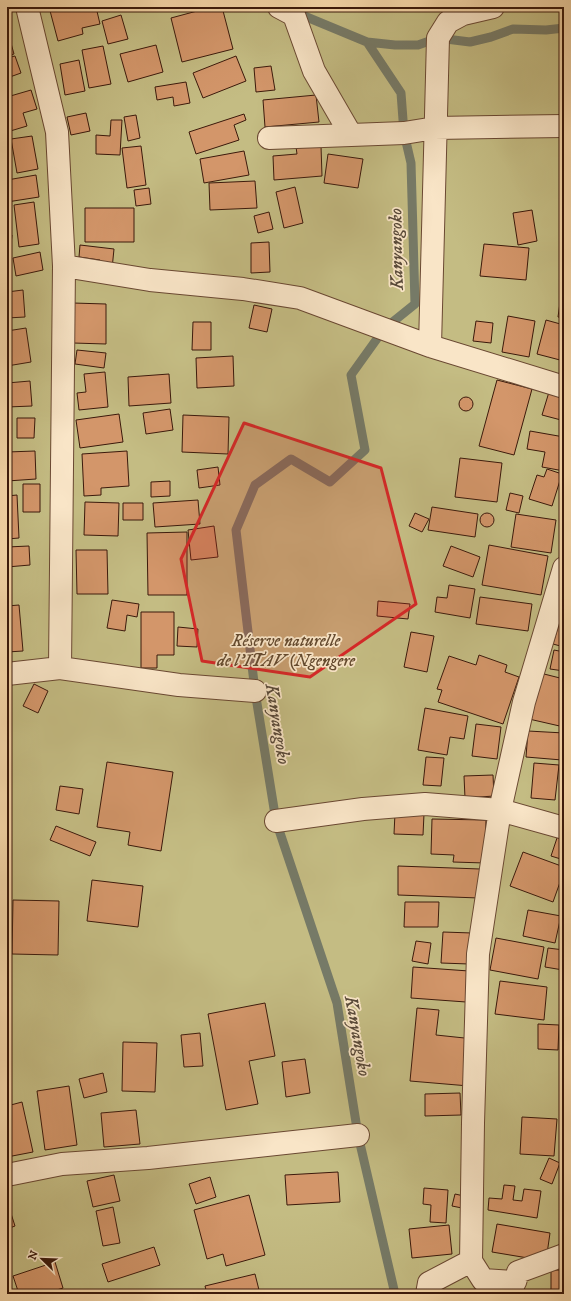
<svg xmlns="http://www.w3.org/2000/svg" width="571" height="1301" viewBox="0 0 571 1301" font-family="'IM FELL DW Pica',serif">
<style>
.green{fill:#c4bc83;stroke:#806a47}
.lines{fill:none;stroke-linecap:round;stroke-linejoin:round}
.stream{stroke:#767a67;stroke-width:9}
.building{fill:#d3966a;stroke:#3b190b}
.minor-casing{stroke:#6a4832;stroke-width:24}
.minor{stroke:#f9e5c7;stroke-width:22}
.marked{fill:#d62828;fill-opacity:0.2;stroke:#d62828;stroke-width:3;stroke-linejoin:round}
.labels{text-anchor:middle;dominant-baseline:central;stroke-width:3.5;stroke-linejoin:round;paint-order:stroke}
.park-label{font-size:17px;font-style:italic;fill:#644a2f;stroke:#f9e5c7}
.water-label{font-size:18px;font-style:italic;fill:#584939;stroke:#f9e5c7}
</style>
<rect width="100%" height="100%" fill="#f6d7a9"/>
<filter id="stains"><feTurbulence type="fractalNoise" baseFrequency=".005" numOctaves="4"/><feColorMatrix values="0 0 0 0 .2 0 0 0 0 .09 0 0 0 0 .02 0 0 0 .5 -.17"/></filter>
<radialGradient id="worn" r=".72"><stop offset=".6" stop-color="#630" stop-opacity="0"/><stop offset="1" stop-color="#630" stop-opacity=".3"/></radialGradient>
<path class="green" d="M7 7H564V1294H7Z"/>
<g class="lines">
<path class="stream" d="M297 13 367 42 401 93 404 133 411 163 415 304 384 329 351 375 365 450 330 482 291 459 255 485 236 530 255 691 276 821 337 1003 358 1135 395 1294
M367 42 395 45H418L438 38 470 42 491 37 513 29 546 30 564 28"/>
</g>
<path class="building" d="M49 7H96L100 24 82 28 83 34 58 41Z
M212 7H222L233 49 182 62 171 18Z
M121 15 128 39 108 44 102 21Z
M7 29 14 54 7 56Z
M156 45 163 72 128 82 120 54Z
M103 46 111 84 89 88 82 50Z
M15 56 21 73 7 78V58Z
M236 56 246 81 203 98 193 73Z
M79 60 85 91 65 95 60 64Z
M271 66 275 90 256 92 254 68Z
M186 82 190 103 174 106 173 97 157 100 155 87Z
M31 90 37 109 23 113 27 126 7 132V97Z
M316 95 319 122 265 127 263 100Z
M86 113 90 131 71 135 67 117Z
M244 114 246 120 234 125 239 140 196 154 189 132Z
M136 115 140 138 128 141 124 117Z
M111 120H122L120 155 96 154V135L110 136Z
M32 136 38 169 17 173 11 139Z
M141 146 146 185 127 188 122 148Z
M321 146 322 176 274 180 273 156 297 154 296 147Z
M244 151 249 175 204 183 200 159Z
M328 154 363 159 358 188 324 183Z
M36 175 39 197 7 202V180Z
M255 181 257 208 210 210 209 183Z
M295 187 303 223 284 228 276 192Z
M149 188 151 204 136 206 134 190Z
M34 202 39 244 19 247 14 205Z
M85 208H134V242H85Z
M532 210 537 241 518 245 513 213Z
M269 212 273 229 258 233 254 216Z
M7 234 12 235 8 274 7 273Z
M269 242 270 272 251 273V243Z
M484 244 529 248 526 280 480 276Z
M80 245 114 249 112 269 99 267 100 260 79 257Z
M40 252 43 270 16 276 13 258Z
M562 288H564V318L558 317Z
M23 290 25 317 7 318V292Z
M73 303 106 304V344L73 343Z
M254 305 272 309 267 332 249 328Z
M508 316 535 321 529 357 502 352Z
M546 320 564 325V345L560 360 537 354Z
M476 321 493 323 491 343 473 341Z
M193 322H211V350H192Z
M26 328 31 362 7 366V331Z
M77 350 106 353 104 368 75 364Z
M233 356 234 386 197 388 196 358Z
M105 372 108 407 79 410 77 393 86 392 84 374Z
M169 374 171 403 129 406 128 377Z
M497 380 532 389 514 455 479 446Z
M30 381 32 406 7 407V383Z
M549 392 564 396V408L561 420 542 415Z
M459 404a7 7 0 1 1 14 0a7 7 0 1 1-14 0Z
M170 409 173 430 146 434 143 413Z
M119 414 123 442 80 448 76 420Z
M183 415 229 417 228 454 182 452Z
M17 418H35L34 438H17Z
M530 431 564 437V471L542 467 545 452 527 449Z
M35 451 36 479 7 481V452Z
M127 451 129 486 101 488V495L84 496 82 454Z
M460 458 502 463 497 502 455 497Z
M218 467 220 485 199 488 197 470Z
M547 469 562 474 552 506 529 499 537 475 544 477Z
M170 481V496L151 497V482Z
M23 484H40V512H23Z
M510 493 523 496 519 513 506 510Z
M17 495 19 538 7 539V496Z
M198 500 200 524 155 527 153 503Z
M85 502 119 503 118 536 84 535Z
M123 503H143V520H123Z
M432 507 478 514 475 537 428 530Z
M415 513 429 519 422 532 409 526Z
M480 520a7 7 0 1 1 14 0a7 7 0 1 1-14 0Z
M516 514 556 520 551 553 511 547Z
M214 526 218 557 191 560 188 530Z
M187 532V595H148L147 533Z
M489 545 548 556 541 595 482 585Z
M29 546 30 565 7 567V547Z
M451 546 480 557 473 577 443 566Z
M76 550H107L108 594H77Z
M449 585 475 589 470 618 435 612 437 597 447 598Z
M480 597 532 604 528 631 476 624Z
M112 600 139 604 137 617 127 615 125 631 107 628Z
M378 601 410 604 408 619 377 616Z
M19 605 23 651 7 652V606Z
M563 610H564V647L553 644Z
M141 612H174V655H157V668H141Z
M178 627 198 629 197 647 177 646Z
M411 632 434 636 427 672 404 667Z
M554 650 564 652V671L550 669Z
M479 655 507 665 505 672 519 677 503 724 438 702 442 690 437 689 449 656 476 665Z
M540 673 564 679V727L529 719Z
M34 684 48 691 38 713 23 706Z
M425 708 468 716 464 739 450 737 447 755 418 750Z
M476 724 501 727 497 759 472 756Z
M528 731 564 733 562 760 526 757Z
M426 757 444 758 441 786 423 785Z
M107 762 173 772 161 851 128 845 130 832 97 827Z
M534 763 559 765 555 800 531 798Z
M493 775 494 796 465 798 464 776Z
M60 786 83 789 79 814 56 810Z
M395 813 424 814 423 835 394 834Z
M432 819 486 820 485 863 453 862 454 855 431 854Z
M56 826 96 842 90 856 50 840Z
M558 835 564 837V860L551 856Z
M523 852 564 867V871L553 902 510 886Z
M398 866 480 869 479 898 398 895Z
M92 880 143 886 138 927 87 921Z
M13 900 59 901 58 955 12 954Z
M405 902H439L438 927H404Z
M528 910 561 916 555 943 523 936Z
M443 932 472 933 469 964 441 963Z
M496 938 544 947 538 979 490 970Z
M416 941 431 943 428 964 412 961Z
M548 948 564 950 563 970 545 967Z
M413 967 469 971 466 1002 411 998Z
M500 981 547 987 544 1020 495 1014Z
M265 1003 275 1056 249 1061 258 1104 226 1110 208 1014Z
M417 1008 439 1010 436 1035 474 1039 469 1086 410 1081Z
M538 1024 559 1025 558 1050 538 1049Z
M200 1033 203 1066 184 1067 181 1035Z
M123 1042 157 1043 155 1092 122 1091Z
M305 1059 310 1093 286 1097 282 1062Z
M103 1073 107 1092 84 1098 79 1079Z
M69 1086 77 1145 45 1150 37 1091Z
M460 1093 461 1115 425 1116V1094Z
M22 1102 33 1152 7 1157V1106Z
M136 1110 140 1144 104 1147 101 1113Z
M522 1117 557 1119 554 1156 520 1154Z
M549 1158 560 1163 552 1184 540 1179Z
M338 1172 340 1202 287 1205 285 1175Z
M114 1175 120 1201 93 1207 87 1181Z
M210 1177 216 1197 196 1204 189 1184Z
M504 1185 515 1186 513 1200 522 1201 524 1189 541 1191 537 1218 488 1210 489 1198 502 1199Z
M424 1188 448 1190 446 1223 430 1222 431 1205 423 1204Z
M455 1194 464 1196 462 1208 452 1206Z
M249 1195 265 1255 226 1266 223 1254 207 1259 194 1210Z
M7 1201 15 1226 7 1229Z
M113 1207 120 1243 103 1246 96 1211Z
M497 1224 550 1233 546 1261 492 1252Z
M449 1225 452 1254 412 1258 409 1229Z
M154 1247 160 1265 108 1282 102 1264Z
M55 1262 63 1288 44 1294H19L13 1276Z
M551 1270H564V1294H551Z
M255 1274 260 1294H207L205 1286Z"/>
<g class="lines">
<defs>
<path id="minor" d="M27 7 57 132 64 266 60 668
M351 135 404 133 435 128 564 126
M269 138 351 135 314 71 294 15 279 7
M64 266 150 280 243 289 300 298 430 346 564 387
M430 346 438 38 448 22 463 14 493 7
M7 674 60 668 179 685 255 691
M276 821 363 809 425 804 500 810 564 828
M7 1175 62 1164 148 1158 358 1135
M471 1261 483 1280 515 1282 518 1272 564 1255
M427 1294 429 1283 471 1261 473 1123 478 954 500 810 524 702 564 568"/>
</defs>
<use href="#minor" class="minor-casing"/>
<use href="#minor" class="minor"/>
</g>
<path class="marked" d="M244 423 381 468 416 604 310 677 202 661 181 559Z"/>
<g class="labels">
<g class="park-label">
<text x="286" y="641">Réserve naturelle<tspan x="286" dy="20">de l'ITAV (Ngengere</tspan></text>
</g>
<g class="water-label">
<text transform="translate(397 249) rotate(-91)">Kanyangoko</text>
<text transform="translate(277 724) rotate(81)">Kanyangoko</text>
<text transform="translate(357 1036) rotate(80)">Kanyangoko</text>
</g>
</g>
<rect width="571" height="1301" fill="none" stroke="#f6d7a9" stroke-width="24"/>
<rect x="8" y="8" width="555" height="1285" fill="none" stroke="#3b190b" stroke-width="2"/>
<rect x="12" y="12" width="547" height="1277" fill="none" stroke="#3b190b"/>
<g transform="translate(42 1259) rotate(293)" stroke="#f9e5c7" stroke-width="3" paint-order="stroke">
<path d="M0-3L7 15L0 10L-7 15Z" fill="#3b190b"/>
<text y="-6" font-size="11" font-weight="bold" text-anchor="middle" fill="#3b190b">N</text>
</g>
<rect width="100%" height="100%" filter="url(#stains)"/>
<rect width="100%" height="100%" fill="url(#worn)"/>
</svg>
